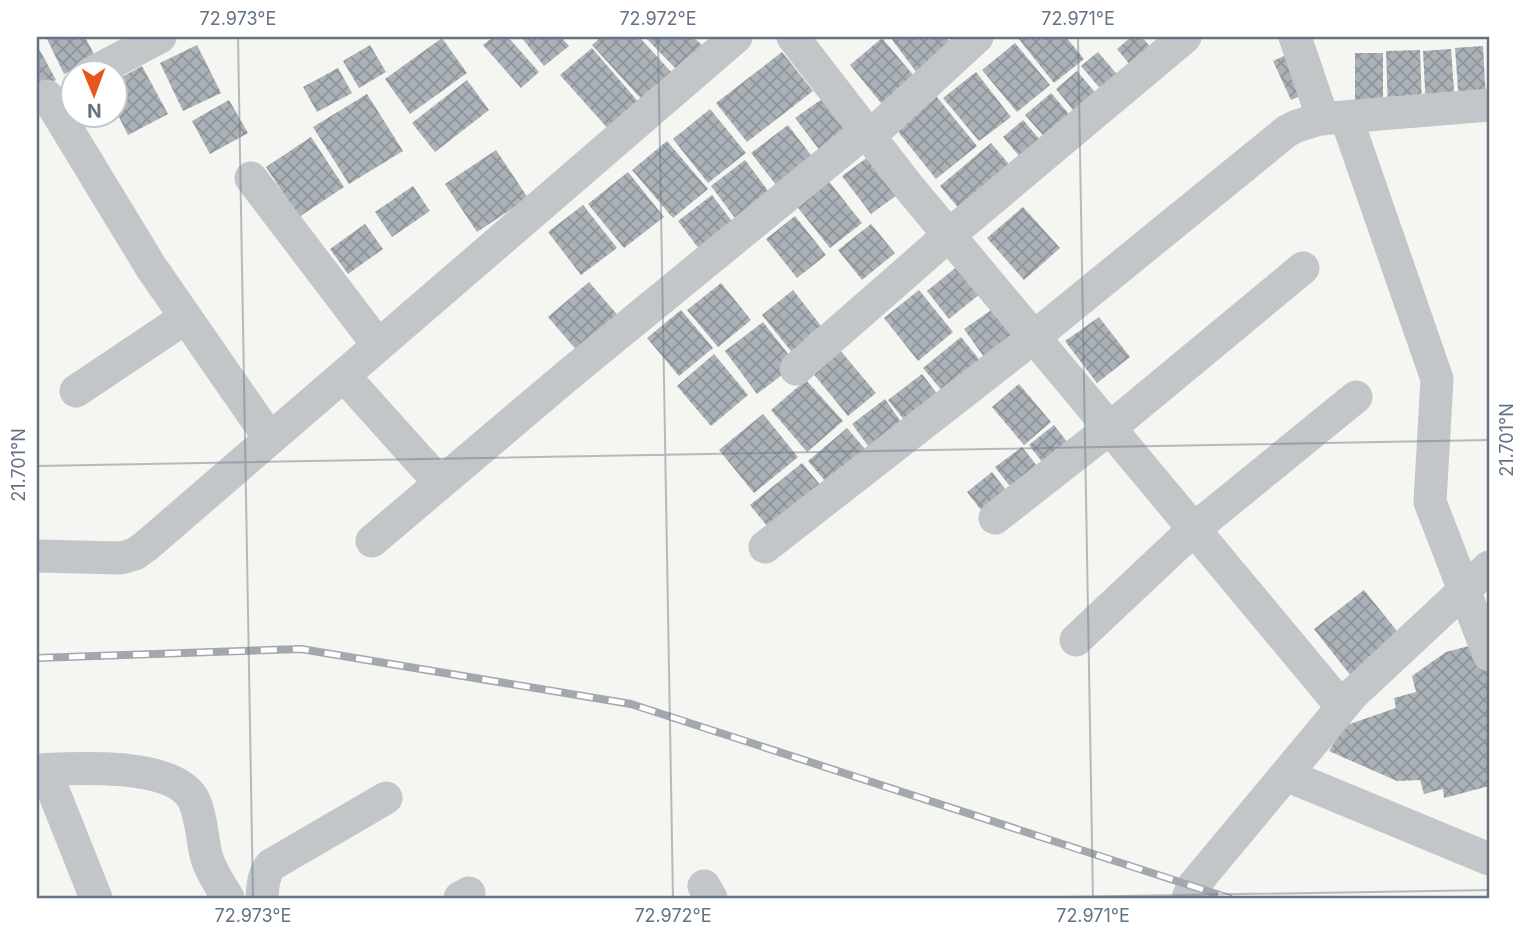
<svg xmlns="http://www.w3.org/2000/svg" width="1526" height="935" viewBox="0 0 1526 935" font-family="Inter,sans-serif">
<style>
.building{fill:url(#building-cross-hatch)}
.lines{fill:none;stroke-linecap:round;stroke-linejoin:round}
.minor{stroke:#c2c6c9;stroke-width:33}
.rail-casing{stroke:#a2a8ae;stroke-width:8}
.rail{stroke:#fff;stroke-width:5;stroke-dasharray:16;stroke-linecap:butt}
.ticks{fill:none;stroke:#637383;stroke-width:2;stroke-opacity:0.45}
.neatline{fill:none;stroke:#637383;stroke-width:2.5}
.ticks-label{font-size:18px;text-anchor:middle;fill:#637383}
</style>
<defs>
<pattern id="building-cross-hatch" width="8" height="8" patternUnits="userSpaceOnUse" patternTransform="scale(1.75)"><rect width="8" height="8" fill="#aab1b7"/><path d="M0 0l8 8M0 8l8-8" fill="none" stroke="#8e949a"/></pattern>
</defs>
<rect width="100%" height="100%" fill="#f5f5f1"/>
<path class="building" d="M46 37H85L96 58 64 74Z
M493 37H508L539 72 521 88 483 45Z
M521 37H561L569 46 544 66Z
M601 37H639L674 75 644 102 592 45Z
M645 37H693L703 46 677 70Z
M890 37H946L956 50 920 77Z
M1019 37H1066L1084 59 1054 83 1018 38Z
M1131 37H1142L1161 60 1140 77 1117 49Z
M442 38 467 73 410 114 385 79Z
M882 38 919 82 886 109 850 65Z
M1015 43 1050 85 1017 112 982 70Z
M1309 44 1327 84 1291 100 1273 61Z
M37 45 56 80 37 90Z
M197 45 221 93 183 111 160 63Z
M370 45 386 72 359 88 343 61Z
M1483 46 1486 101 1459 103 1455 48Z
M592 48 641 105 610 131 560 75Z
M1451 49 1455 104 1426 107 1423 51Z
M1420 50 1422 107 1388 109 1386 51Z
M782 52 813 91 747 142 716 103Z
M1098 52 1132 92 1115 106 1081 66Z
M1355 53H1383V107H1355Z
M142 66 168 114 128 135 116 111V80Z
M338 68 352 93 317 112 303 87Z
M1077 71 1111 111 1089 130 1056 89Z
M976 72 1011 117 979 141 943 98Z
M467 80 489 110 435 152 412 123Z
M1051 93 1081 128 1056 150 1025 115Z
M367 94 403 151 349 184 313 127Z
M829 94 854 128 821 152 795 118Z
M936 96 977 146 936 179 896 129Z
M229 100 248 133 210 154 192 121Z
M710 109 746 153 708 183 673 139Z
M1023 120 1047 148 1027 165 1003 137Z
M788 125 820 167 784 195 751 153Z
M311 137 344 187 299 217 266 167Z
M667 141 708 189 673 218 632 170Z
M991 143 1018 175 966 217 940 186Z
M496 150 528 198 477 232 445 184Z
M872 154 901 192 871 214 842 176Z
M745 160 775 200 741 226 711 186Z
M628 172 664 217 624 248 588 204Z
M827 179 862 223 830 248 795 204Z
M413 186 430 211 392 237 375 212Z
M712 195 737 228 703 254 678 221Z
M583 205 617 248 581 275 548 232Z
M1023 207 1060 248 1024 280 987 238Z
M795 216 826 255 797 278 766 239Z
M365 224 383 249 348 274 330 249Z
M871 224 895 253 862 280 838 250Z
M959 265 981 293 949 319 927 291Z
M589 282 620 318 579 353 548 317Z
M721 283 751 320 718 347 687 310Z
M793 290 821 326 809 335 818 346 799 361 762 315Z
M919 290 953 332 918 361 884 318Z
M1000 304 1029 346 994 371 964 329Z
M681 310 713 348 679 376 647 338Z
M1099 317 1130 357 1097 383 1065 341Z
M763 322 796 364 757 394 725 351Z
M961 337 995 379 957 409 923 368Z
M839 349 876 393 848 416 811 371Z
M714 354 748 395 711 426 677 386Z
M922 374 952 413 919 438 888 400Z
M806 380 843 421 807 452 771 410Z
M1019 384 1051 422 1024 445 992 407Z
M885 399 913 439 880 462 852 424Z
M763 414 798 457 754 493 719 450Z
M1054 425 1085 465 1060 485 1029 445Z
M847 428 884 471 845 504 808 461Z
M1022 447 1053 486 1026 507 995 467Z
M802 463 832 499 780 542 750 505Z
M992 472 1020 508 995 528 967 492Z
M1364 590 1401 636 1351 676 1314 629Z
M1488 641 1489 646V786L1444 798 1443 789 1424 794 1420 780 1397 781 1329 751 1344 726 1396 708 1394 698 1416 692 1412 676 1446 652Z"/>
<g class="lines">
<path class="minor" d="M793 37 908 186 1342 707
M1295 37 1323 119
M90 74 160 37
M47 96 151 267 270 439
M1346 117 1437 379 1430 502 1489 655
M870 136 977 37
M251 178 378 345
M796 369 949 235 1185 37
M344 376 440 483
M76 391 185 318
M995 518 1110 428 1303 268
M372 541 568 375 866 131
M765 547 1034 337 1287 131 1297 126 1319 119 1489 105
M37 556 121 558 135 554 146 546 736 37
M1076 640 1194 529 1356 397
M37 770C74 768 169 762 192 797 201 812 202 838 206 855 210 870 220 885 228 898
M45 770 96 898
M1286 775 1489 859
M704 886 711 898
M262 898C263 886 263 875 271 865L386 798
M460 898 469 893
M1188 898 1193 886 1353 694 1489 567"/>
<defs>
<path id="rail" d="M37 658 301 649 631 704 1229 898"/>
</defs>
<use href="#rail" class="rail-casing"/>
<use href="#rail" class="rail"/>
</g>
<path class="ticks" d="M238 37 253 898M658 37 673 898M1078 37 1093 898M37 466 1489 440M1008 898 1489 890"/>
<rect width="1526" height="935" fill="none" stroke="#ffffff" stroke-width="77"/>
<g transform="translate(94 94) rotate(179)"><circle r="33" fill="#ffffff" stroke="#c1c7cd" stroke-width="2"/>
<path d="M0-5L12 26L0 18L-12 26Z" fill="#e8561e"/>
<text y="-10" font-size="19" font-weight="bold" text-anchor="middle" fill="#637383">N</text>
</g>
<rect x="38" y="38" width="1450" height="859" class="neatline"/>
<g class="ticks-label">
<text x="238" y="25">72.973°E</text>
<text x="658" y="25">72.972°E</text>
<text x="1078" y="25">72.971°E</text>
<text transform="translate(1507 440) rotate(-90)" y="6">21.701°N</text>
<text transform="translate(19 465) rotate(-90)" y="6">21.701°N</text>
<text x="253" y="922">72.973°E</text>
<text x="673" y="922">72.972°E</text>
<text x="1093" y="922">72.971°E</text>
</g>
</svg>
